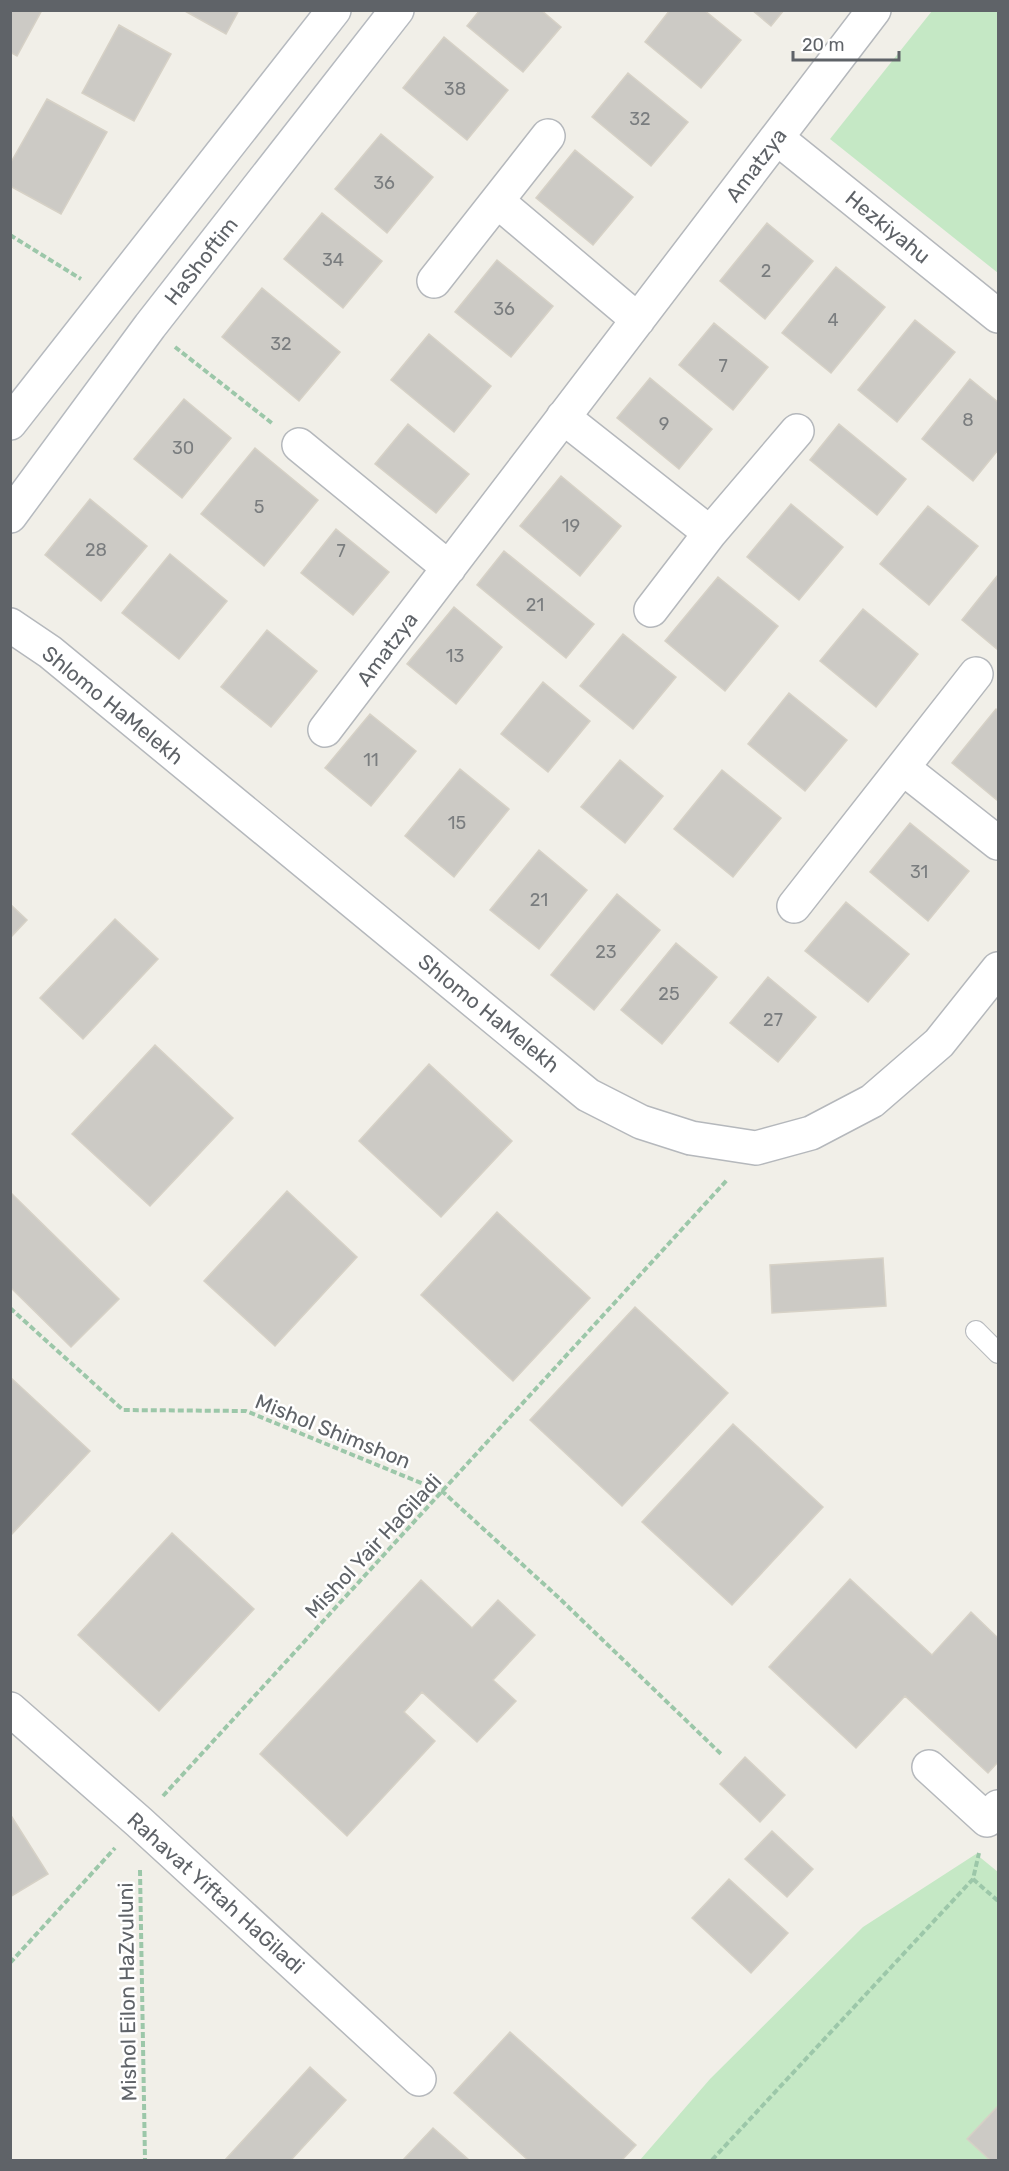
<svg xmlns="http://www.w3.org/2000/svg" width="1009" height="2171" viewBox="0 0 1009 2171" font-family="Rubik,sans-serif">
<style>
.green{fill:#c5e8c5}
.building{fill:#cccac5;stroke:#d6d1c6;stroke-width:1.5}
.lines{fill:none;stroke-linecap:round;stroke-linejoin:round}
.lane-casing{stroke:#b5b8bc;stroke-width:22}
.street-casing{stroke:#b5b8bc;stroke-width:36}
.secondary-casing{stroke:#b6babf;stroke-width:36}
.path{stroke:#9cc7a9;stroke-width:4;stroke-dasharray:6 3;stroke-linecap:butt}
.lane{stroke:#fff;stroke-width:20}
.street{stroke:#fff;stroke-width:33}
.secondary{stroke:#fff;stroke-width:33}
.labels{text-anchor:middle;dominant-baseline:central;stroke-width:5;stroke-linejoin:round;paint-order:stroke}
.number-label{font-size:18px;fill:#7a7d7f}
.street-label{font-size:21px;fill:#5f6368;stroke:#fff}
</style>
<rect width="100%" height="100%" fill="#f1efe8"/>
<path class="green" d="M932 11H998V273L830 139Z
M976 1854 998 1872V2160H640L710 2079 863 1927Z"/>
<path class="building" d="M10 10H42L17 56 10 52Z
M183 10H239L226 34Z
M480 10H541L561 27 523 72 467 26Z
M670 10H704L741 40 701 88 645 42Z
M752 10H784L771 26Z
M119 25 171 54 134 121 82 93Z
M444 37 508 90 467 140 403 88Z
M628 73 688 122 651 166 592 117Z
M47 99 107 132 61 214 10 186V164Z
M381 134 433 177 387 233 335 189Z
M575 150 633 197 593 245 536 198Z
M322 213 382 261 343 308 284 259Z
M767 223 813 261 765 319 720 281Z
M497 260 553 306 511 357 455 312Z
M836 267 885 307 831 373 782 333Z
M262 288 340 352 299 401 222 337Z
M915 320 955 352 897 422 858 390Z
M714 323 768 367 733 410 679 365Z
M429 334 491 386 454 432 391 380Z
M650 378 712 429 679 469 617 418Z
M970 379 998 402V450L973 481 922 439Z
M184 399 231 438 182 498 134 459Z
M408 424 469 474 436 513 375 464Z
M839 424 906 479 877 515 810 460Z
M255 448 318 500 264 566 201 514Z
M561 476 621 526 580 576 520 526Z
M90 499 147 546 101 601 45 555Z
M791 504 843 547 799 600 747 557Z
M928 506 978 546 929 605 880 564Z
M336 529 389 572 353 615 301 573Z
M504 551 594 624 566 658 477 585Z
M170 554 227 601 179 659 122 613Z
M998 575V650L962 620Z
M718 577 778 626 725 691 665 641Z
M454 607 502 647 456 704 407 664Z
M863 609 918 654 876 707 820 661Z
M267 630 317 671 271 727 221 687Z
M623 634 676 677 633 729 580 686Z
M543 682 590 721 548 772 501 734Z
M789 693 847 740 805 791 748 744Z
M996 709 998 711V801L952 763Z
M370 714 416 751 371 806 325 768Z
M620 760 663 796 625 843 581 807Z
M460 769 509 809 454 877 405 836Z
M722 770 781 818 733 877 674 829Z
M910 823 969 871 928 921 870 872Z
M539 850 587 890 539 949 490 910Z
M617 894 660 930 594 1010 551 975Z
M846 902 909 954 868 1002 805 951Z
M10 904 27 920 10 938Z
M115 919 158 959 83 1039 40 998Z
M676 943 717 977 662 1044 621 1010Z
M768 977 816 1017 778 1062 730 1023Z
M155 1045 233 1118 150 1206 72 1134Z
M429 1064 512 1141 441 1217 359 1141Z
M287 1191 357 1257 275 1346 204 1281Z
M10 1192 119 1299 71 1347 10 1287Z
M497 1212 590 1298 513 1381 421 1295Z
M883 1258 886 1306 772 1313 770 1265Z
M635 1307 728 1393 622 1506 530 1420Z
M10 1377 90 1451 10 1536Z
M733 1424 823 1507 732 1605 642 1522Z
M172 1533 254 1609 159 1711 78 1635Z
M850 1579 932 1655 971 1612 998 1638V1762L988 1773 905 1696 856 1748 769 1667Z
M421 1580 472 1628 498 1600 535 1635 493 1680 516 1701 477 1742 422 1692 404 1712 435 1741 347 1836 260 1754Z
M745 1757 785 1795 760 1822 720 1784Z
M10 1814 48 1874 10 1897Z
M772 1831 813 1869 787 1897 745 1859Z
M729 1879 788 1933 751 1973 692 1918Z
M510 2032 636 2145 622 2160H528L454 2093Z
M310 2067 346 2100 291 2160H225Z
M998 2106V2160H990L967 2139Z
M433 2128 469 2160H403Z"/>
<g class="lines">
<defs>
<path id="lane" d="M976 1331 998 1353"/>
<path id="street" d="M777 138 998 316
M497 201 638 320
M434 281 548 136
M563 417 710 533
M299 445 449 568
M651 610 710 533 797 431
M10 625 50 652 588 1095 641 1122 691 1138 756 1148 811 1133 872 1101 939 1043 998 969
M325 730 874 10
M903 768 998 843
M794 906 976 674
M10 1709 139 1822 419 2079
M929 1767 987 1820 998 1807"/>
<path id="secondary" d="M10 423 334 10
M10 516 150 326 397 10"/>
</defs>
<use href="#lane" class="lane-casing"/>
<use href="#street" class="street-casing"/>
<use href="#secondary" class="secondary-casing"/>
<path class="path" d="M10 235 81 279
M175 347 273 424
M10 1308 123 1410 246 1411 443 1492 558 1597 721 1754
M163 1796 727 1180
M140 1870 145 2160
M973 1879 998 1901
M10 1963 115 1848
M712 2160 973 1879 979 1853"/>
<use href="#lane" class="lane"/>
<use href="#street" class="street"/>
<use href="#secondary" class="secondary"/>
</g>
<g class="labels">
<g class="number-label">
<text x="455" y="89">38</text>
<text x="640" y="119">32</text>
<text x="384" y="183">36</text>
<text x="333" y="260">34</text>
<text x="766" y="271">2</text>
<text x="504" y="309">36</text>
<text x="833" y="320">4</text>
<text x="281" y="344">32</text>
<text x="723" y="366">7</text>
<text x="968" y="420">8</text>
<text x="664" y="424">9</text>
<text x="183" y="448">30</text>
<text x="259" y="507">5</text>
<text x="571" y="526">19</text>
<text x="96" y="550">28</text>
<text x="341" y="551">7</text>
<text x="535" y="605">21</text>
<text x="455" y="656">13</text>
<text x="371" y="760">11</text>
<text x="457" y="823">15</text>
<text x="919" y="872">31</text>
<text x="539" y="900">21</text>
<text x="606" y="952">23</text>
<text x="669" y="994">25</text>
<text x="773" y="1020">27</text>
</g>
<g class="street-label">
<text transform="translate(756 165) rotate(-53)">Amatzya</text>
<text transform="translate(888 227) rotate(39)">Hezkiyahu</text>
<text transform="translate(201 261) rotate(-52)">HaShoftim</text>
<text transform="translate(387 649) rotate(-53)">Amatzya</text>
<text transform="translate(113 705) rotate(39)">Shlomo HaMelekh</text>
<text transform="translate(489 1013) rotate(39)">Shlomo HaMelekh</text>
<text transform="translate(333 1431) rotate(22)">Mishol Shimshon</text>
<text transform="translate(373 1546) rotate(-47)">Mishol Yair HaGiladi</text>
<text transform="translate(216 1893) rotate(42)">Rahavat Yiftah HaGiladi</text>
<text transform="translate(127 1992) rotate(-91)">Mishol Eilon HaZvuluni</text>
</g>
</g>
<rect width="1009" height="2171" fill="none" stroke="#5f6368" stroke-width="24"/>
<path d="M793 51v9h106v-9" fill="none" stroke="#5f6368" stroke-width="3"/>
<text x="802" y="51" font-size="18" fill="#5f6368" stroke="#ffffff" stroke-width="4.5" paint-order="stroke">20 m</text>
</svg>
